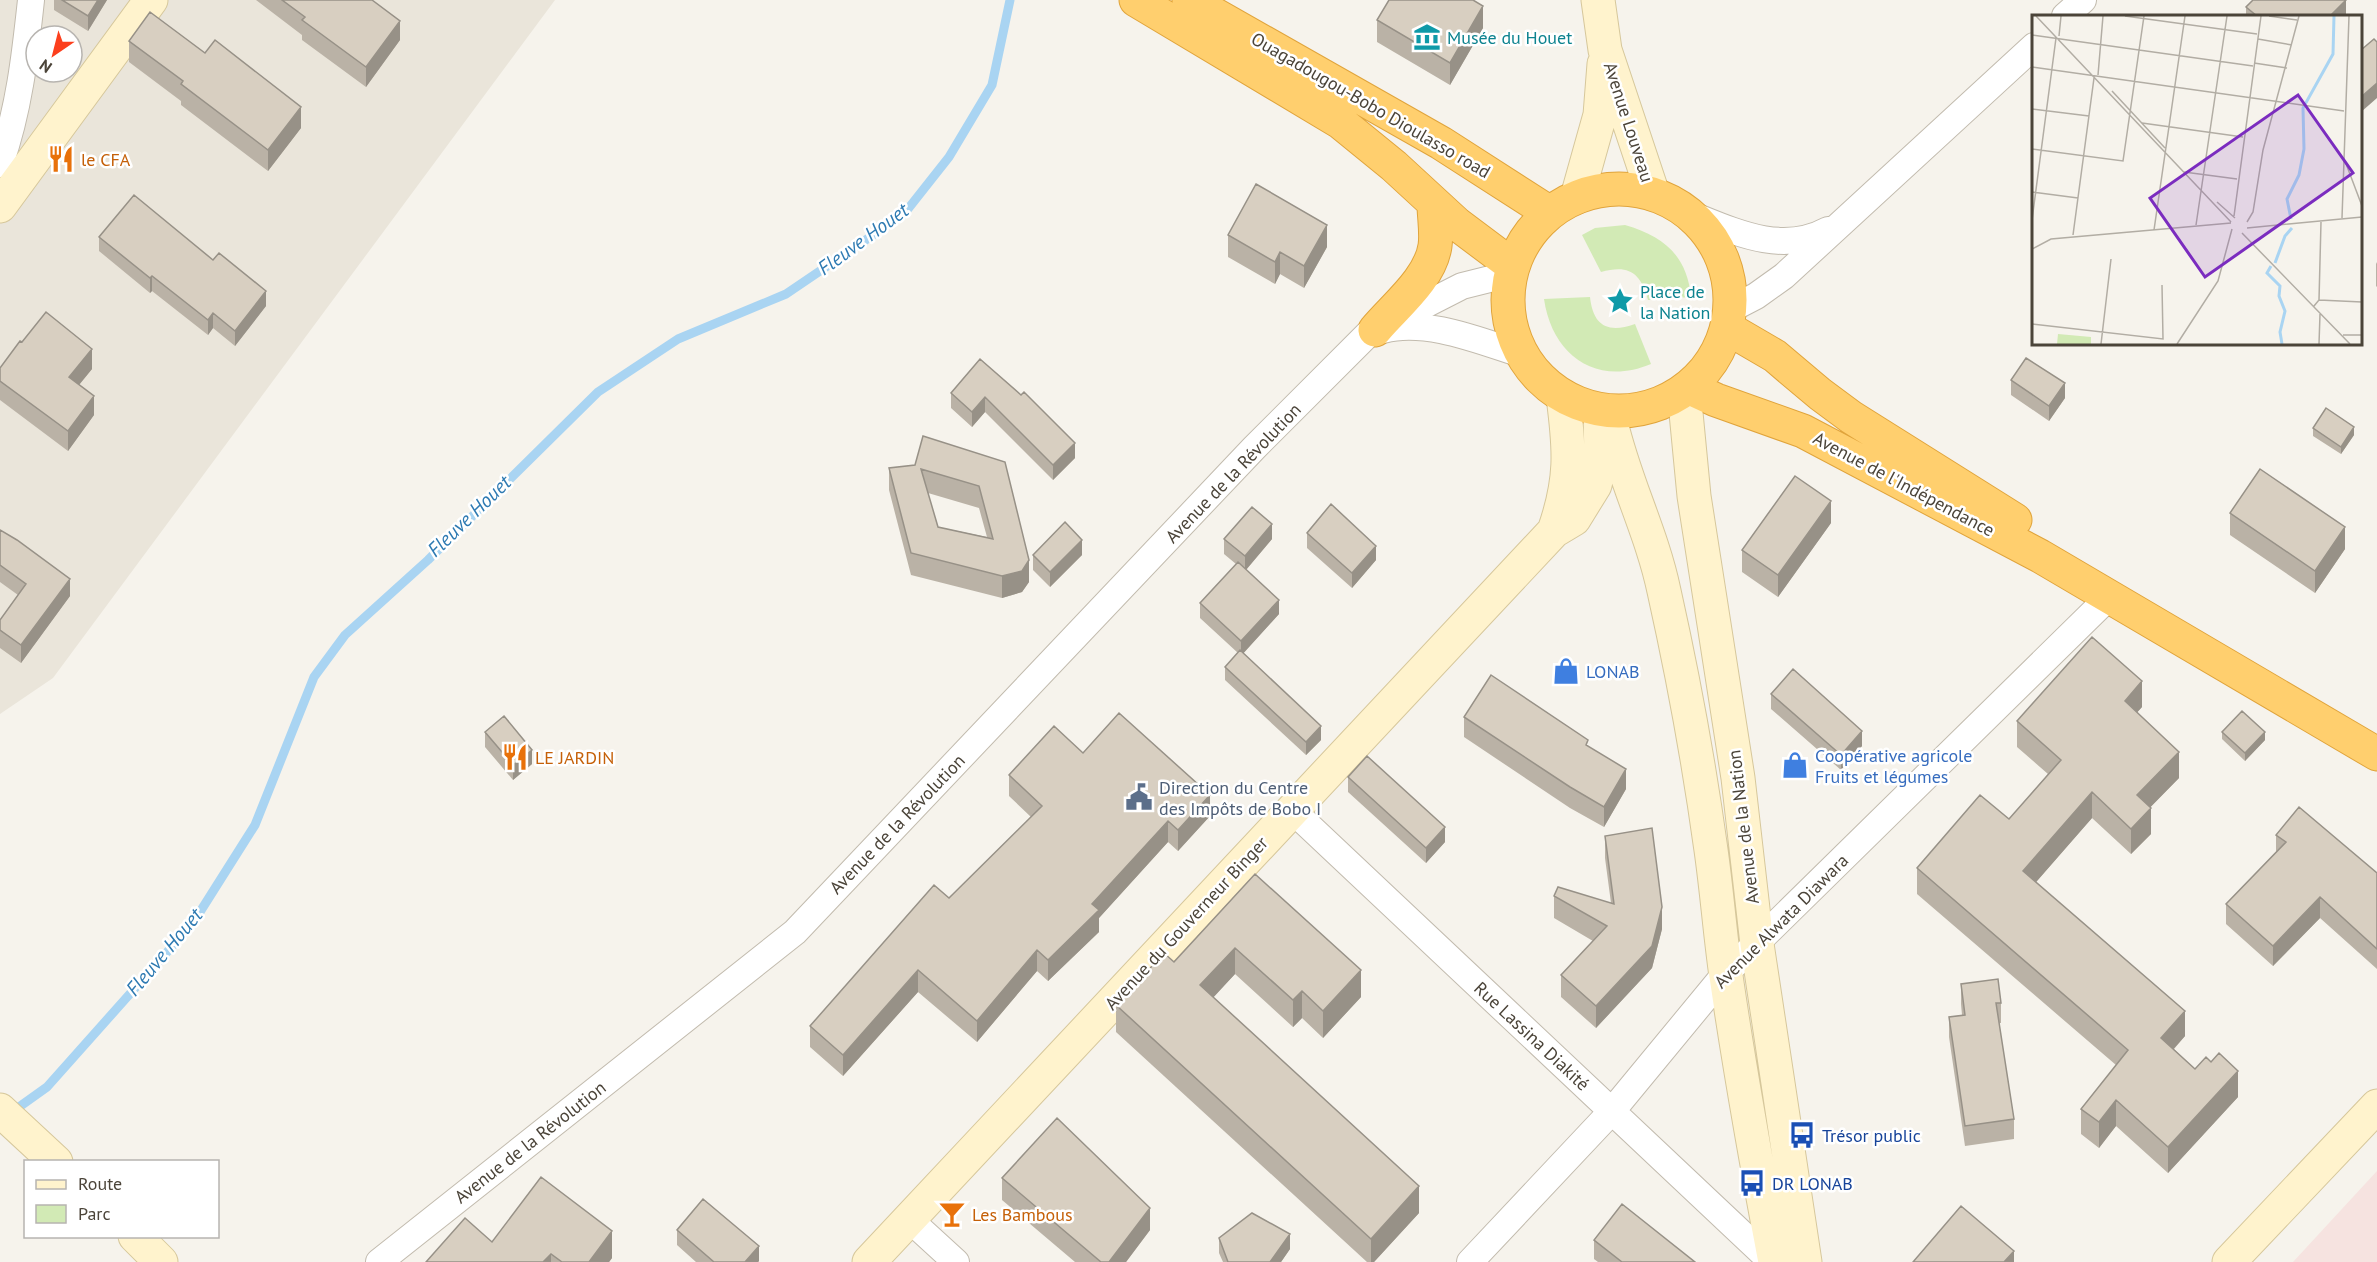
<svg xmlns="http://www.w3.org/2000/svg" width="2377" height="1262" viewBox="0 0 2377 1262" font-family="'PT Sans',sans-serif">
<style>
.residential{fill:#eae5da;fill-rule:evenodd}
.medical{fill:#f6e3e0}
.green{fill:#d2eab5}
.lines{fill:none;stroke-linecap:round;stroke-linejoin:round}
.stream{stroke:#a9d4f2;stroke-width:9}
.street-casing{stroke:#c2bbae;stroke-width:28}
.secondary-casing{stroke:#d6c79b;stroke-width:35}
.highway-casing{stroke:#e0a43c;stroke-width:35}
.street{stroke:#fff;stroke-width:26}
.secondary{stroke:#fff3cd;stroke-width:33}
.highway{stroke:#ffcf6e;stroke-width:33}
.wall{fill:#bab2a6;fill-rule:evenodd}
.shaded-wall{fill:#979187}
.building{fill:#d8cfc1;stroke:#979187;stroke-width:1.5;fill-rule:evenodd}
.labels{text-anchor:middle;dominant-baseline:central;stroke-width:5;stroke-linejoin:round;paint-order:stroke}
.culture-label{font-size:18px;fill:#0d838f;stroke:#fff;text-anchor:start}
.street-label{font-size:18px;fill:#4b4439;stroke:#fff}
.food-label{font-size:18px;fill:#c56008;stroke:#fff;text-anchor:start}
.shop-label{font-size:18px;fill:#366cbe;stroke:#fff;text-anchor:start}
.service-label{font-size:18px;fill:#4e5e75;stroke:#fff;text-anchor:start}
.transit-label{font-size:18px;fill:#164399;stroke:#fff;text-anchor:start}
.water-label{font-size:20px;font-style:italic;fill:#2e7ab2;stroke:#fff}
.inset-river{fill:none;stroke:#a9d4f2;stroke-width:3}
.inset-road{fill:none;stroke:#b2ada4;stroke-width:1.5}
.view{fill:#7b2cbf;fill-opacity:0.15;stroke:#7b2cbf;stroke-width:3}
.inset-edge{fill:none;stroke:#4b4439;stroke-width:3}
</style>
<rect width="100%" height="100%" fill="#f6f3ec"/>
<path class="residential" d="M0 0H555L53 678 0 714ZM36 36H72V72H36Z"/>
<path class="medical" d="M2377 1171V1262H2293Z"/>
<path class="green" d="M1625 225C1663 236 1687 255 1691 297L1648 300C1641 273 1629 264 1601 272L1582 235 1595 228Z
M1590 297C1593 325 1607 334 1635 324L1651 364C1596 387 1552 355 1544 299Z"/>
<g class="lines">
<path class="stream" d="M12 1112 47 1087 193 923 255 825 314 677 345 635 428 560 598 392 678 339 786 294 904 214 949 157 992 85 1010 0"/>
<defs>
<path id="street" d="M2065 16 2083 0
M0 164C19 110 25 56 31 0
M1690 214C1735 232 1782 255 1828 230
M1731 309 1756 296 1784 276 2034 46
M1383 330C1425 318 1480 341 1521 354
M1292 810 1772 1262
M909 1219 956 1262
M379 1262 795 932 1254 448 1368 334 1462 286 1510 274
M1470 1262 1612 1111 1725 974 2110 596"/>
<path id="secondary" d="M1598 0 1605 50 1653 194
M1577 197 1600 115 1604 64
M0 206 151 0
M1684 392 1694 496 1738 778 1757 944 1805 1262
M1611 422C1624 480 1652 533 1664 591 1683 676 1699 763 1711 850 1717 892 1720 934 1726 976 1740 1072 1757 1167 1775 1262
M1554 531C1572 480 1570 450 1563 397
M0 1110 56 1162
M135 1236 161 1262
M869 1262 1554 531 1574 519 1595 485 1601 460 1600 411
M2229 1262 2377 1106"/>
<path id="highway" d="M1136 0 1340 122 1394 166 1457 224 1513 266
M1189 0 1441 143 1550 213
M1508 300a111 111 0 1 1 222 0a111 111 0 1 1-222 0Z
M1727 328 1775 356 1820 394 1851 417 2015 520
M1375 330C1395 306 1430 279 1435 246 1437 233 1434 217 1434 204
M1690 388 1716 400 1803 431 2040 556 2377 754"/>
</defs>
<use href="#street" class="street-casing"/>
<use href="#secondary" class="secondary-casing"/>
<use href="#highway" class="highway-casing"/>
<use href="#street" class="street"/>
<use href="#secondary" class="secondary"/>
<use href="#highway" class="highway"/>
</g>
<path class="wall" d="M54 0H107L88 31 54 10Z
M256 0H372L400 40 366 87 302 40V35Z
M2346 0V16H2246V7Z
M1377 20 1483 28 1450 85 1377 42Z
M129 41 301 128 268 171 181 105V101L129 62Z
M1228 235 1327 247 1304 288 1280 274 1275 284 1228 257Z
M99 237 266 306 235 346 213 328 208 335 152 291 150 293 99 251Z
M2377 262V287L2376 286V264Z
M980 359 1075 458 1053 480 985 412 972 427 951 408V393Z
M0 368 92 369 79 385 94 415 68 451 0 400Z
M2011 380 2065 398 2049 421 2011 395Z
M2313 428 2354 435 2341 454 2313 436Z
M1005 462 1029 582 1022 592 1002 598 911 575 889 490V468ZM928 493 979 508 987 537 938 527Z
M2230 513 2345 549 2315 593 2230 535Z
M1831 523 1778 597 1742 572V550Z
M0 530 70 596 21 663 0 648V620L18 595 0 582Z
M1307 533 1376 560 1352 588 1307 548Z
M1224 539H1272L1246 570 1279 614 1243 653 1321 740 1306 755 1225 680V667L1238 653 1200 618V603L1236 564 1224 554Z
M1033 555H1082L1050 587 1033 570Z
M1771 694 1862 746 1841 770 1771 709Z
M2142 707 2137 712 2179 778 2150 807 2151 834 2131 854 2092 818 2036 882 2185 1036 2174 1049 2195 1069 2238 1097 2168 1173 2116 1126 2099 1148 2081 1134V1109L2116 1065 1917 894V868L2009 819 2048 774 2017 747V721Z
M1464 717 1588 747 1626 789 1604 827 1570 808 1464 737Z
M485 732 532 764 513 780 485 747Z
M2222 732 2265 740 2245 761 2222 739Z
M1083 753 1210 816 1178 851 1168 842 1099 918V932L1048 981 1037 971 977 1042 918 992 843 1076 810 1047V1026L949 898 1031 817 1009 796V775Z
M1348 777 1445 842 1426 863 1348 792Z
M2276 835 2377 873V969L2320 918 2273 966 2226 924V904L2276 852Z
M1605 836 1662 929 1652 968 1596 1028 1561 997V975L1593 941 1554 918V896L1611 903 1605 858Z
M1255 874 1361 997 1323 1038 1302 1018 1293 1027 1235 974 1213 997 1419 1213 1374 1262H1367L1116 1032V1005L1174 962Z
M1961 984 2001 1003V1023H1999L2014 1119V1139L1965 1146 1949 1037V1017L1962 1015 1961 1004Z
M1002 1178 1150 1230 1126 1262H1075L1002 1200Z
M677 1230 759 1261 758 1262H696L677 1245Z
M1219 1238 1290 1249 1281 1262H1223L1219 1253Z
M1594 1240 1695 1262H1598L1594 1259Z
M492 1242 612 1258 609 1262H426Z"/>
<path class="shaded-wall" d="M98 0H107L88 31V16Z
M2346 0V16H2330Z
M1483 6V28L1450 85V63Z
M400 21V40L366 87V67Z
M2377 83V98L2361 112V97Z
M301 107V128L268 171V150Z
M1327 225V247L1304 288V266Z
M1280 252V274L1275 284V262Z
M152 276V291L150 293V278Z
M266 291V306L235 346V331Z
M213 313V328L208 335V320Z
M92 349V369L69 397V377Z
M2065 383V398L2049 421V406Z
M94 396V415L68 451V431Z
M985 397V412L972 427V412Z
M2354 427V435L2341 454V447Z
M1075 443V458L1053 480V465Z
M1831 501V523L1778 597V575Z
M1272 524V539L1245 571V556Z
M2345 527V549L2315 593V571Z
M1082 540V555L1050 587V572Z
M1376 546V560L1352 588V573Z
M1029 560V582L1022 592 1002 598V576Z
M70 579V596L21 663V645Z
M1279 600V614L1241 656V641Z
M2142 681V707L2125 726V701Z
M1321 726V740L1306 755V742Z
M1862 731V746L1841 770V755Z
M2265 732V740L2245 761V753Z
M532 750V764L513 780V765Z
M2179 752V778L2137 821V795Z
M1626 769V789L1604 827V807Z
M2092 792V818L2023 897V871Z
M1210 795V816L1178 851V830Z
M2151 808V834L2131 854V829Z
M1168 821V842L1099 918V932L1048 981V960L1092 904Z
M1445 827V842L1426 863V848Z
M2320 897V918L2273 966V946Z
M1662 907V929L1652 968 1596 1028V1006Z
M1235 948V974L1200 1012V985Z
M1037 950V971L977 1042V1021Z
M918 970V992L843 1076V1055Z
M1361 970V997L1323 1038V1011Z
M1302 991V1018L1293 1027V1000Z
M2185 1011V1036L2161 1063V1038Z
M2238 1071V1097L2168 1173V1147Z
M2116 1100V1126L2099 1148V1122Z
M1419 1186V1213L1374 1262H1371V1239Z
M1150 1208V1230L1126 1262H1109Z
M612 1231V1258L609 1262H589Z
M1290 1234V1249L1281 1262H1270Z
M759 1246V1261L758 1262H745Z
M2014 1251V1262H2004Z
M551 1254V1262H543Z"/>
<path class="building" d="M62 0H98L88 16Z
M282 0H372L400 21 366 67 302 20 305 17Z
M1389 0H1473L1483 6 1450 63 1377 20Z
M2253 0H2346L2330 16H2257L2246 7Z
M150 12 205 53 215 40 301 107 268 150 181 84 183 81 129 41Z
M2374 39 2377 42V83L2361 97V50Z
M1256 184 1327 225 1304 266 1280 252 1275 262 1228 235Z
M134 195 213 260 219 253 266 291 235 331 213 313 208 320 152 276 150 278 99 237Z
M46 312 92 349 69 377 94 396 68 431 0 381V368L20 341 22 342Z
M2026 358 2065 383 2049 406 2011 380Z
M980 359 1021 395 1024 392 1075 443 1053 465 985 397 972 412 951 393Z
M2326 408 2354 427 2341 447 2313 428Z
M923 436 1005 462 1029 560 1022 571 1002 576 911 553 889 468 915 465ZM921 469 979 486 993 539 938 527Z
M2260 469 2345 527 2315 571 2230 513Z
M1795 476 1831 501 1778 575 1742 550Z
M1331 504 1376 546 1352 573 1307 533Z
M1252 507 1272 524 1245 556 1224 539Z
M1065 522 1082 540 1050 572 1033 555Z
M0 530 17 540 70 579 21 645 0 630V620L26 584 0 565Z
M1238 562 1279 600 1241 641 1200 603Z
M2092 637 2142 681 2125 701 2179 752 2137 795 2151 808 2131 829 2092 792 2023 871 2185 1011 2161 1038 2195 1069 2206 1057 2211 1062 2219 1053 2238 1071 2168 1147 2116 1100 2099 1122 2081 1109 2128 1050 1917 868 1980 795 2009 819 2061 760 2017 721Z
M1240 650 1321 726 1306 742 1225 667Z
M1793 669 1862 731 1841 755 1771 694Z
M1491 675 1588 740 1586 745 1626 769 1604 807 1570 787 1464 717Z
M2242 711 2265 732 2245 753 2222 732Z
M1119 713 1210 795 1178 830 1168 821 1092 904 1099 910 1048 960 1037 950 977 1021 918 970 843 1055 810 1026 934 885 949 898 1042 806 1009 775 1054 726 1083 753Z
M504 716 532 750 513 765 485 732Z
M1367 756 1445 827 1426 848 1348 777Z
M2299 807 2377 873V949L2320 897 2273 946 2226 904 2286 842 2276 835Z
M1652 828 1662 907 1652 946 1596 1006 1561 975 1607 926 1554 896 1558 887 1614 904 1605 836Z
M1255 874 1361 970 1323 1011 1302 991 1293 1000 1235 948 1200 985 1419 1186 1371 1239 1116 1005 1164 953 1174 962Z
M1998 979 2001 1003H1996L2014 1119 1965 1126 1949 1017 1965 1015 1961 984Z
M1057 1118 1150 1208 1109 1262H1101L1002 1178Z
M541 1177 612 1231 589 1262H562L551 1254 543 1262H426L465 1218 492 1242Z
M703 1199 759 1246 745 1262H714L677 1230Z
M1622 1204 1695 1262H1622L1594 1240Z
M1961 1206 2014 1251 2004 1262H1913Z
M1252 1213 1290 1234 1270 1262H1228L1219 1238Z"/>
<defs>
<symbol id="museum-bare" viewBox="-9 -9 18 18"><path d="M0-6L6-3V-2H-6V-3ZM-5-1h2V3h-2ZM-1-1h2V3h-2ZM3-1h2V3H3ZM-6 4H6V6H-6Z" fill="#0f9aa8" stroke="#fff" stroke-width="2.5" paint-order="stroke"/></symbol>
<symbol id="restaurant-bare" viewBox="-9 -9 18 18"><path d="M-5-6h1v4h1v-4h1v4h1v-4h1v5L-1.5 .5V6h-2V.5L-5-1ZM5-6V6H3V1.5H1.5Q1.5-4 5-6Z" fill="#e8710a" stroke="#fff" stroke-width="2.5" paint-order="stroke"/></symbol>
<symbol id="sight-bare" viewBox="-9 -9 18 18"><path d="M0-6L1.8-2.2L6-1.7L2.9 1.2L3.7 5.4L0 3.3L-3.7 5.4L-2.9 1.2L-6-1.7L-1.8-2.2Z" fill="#0f9aa8" stroke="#fff" stroke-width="2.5" paint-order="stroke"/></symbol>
<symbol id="shop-bare" viewBox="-9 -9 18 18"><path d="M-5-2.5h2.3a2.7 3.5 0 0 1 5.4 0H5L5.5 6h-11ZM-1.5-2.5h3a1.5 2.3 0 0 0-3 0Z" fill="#3f7fe0" stroke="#fff" stroke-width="2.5" paint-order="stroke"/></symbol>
<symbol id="civic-bare" viewBox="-9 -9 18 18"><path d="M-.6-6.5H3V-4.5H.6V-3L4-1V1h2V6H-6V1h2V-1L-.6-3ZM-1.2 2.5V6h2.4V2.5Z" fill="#5c6f8a" stroke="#fff" stroke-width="2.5" paint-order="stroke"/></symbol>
<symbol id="bus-bare" viewBox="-9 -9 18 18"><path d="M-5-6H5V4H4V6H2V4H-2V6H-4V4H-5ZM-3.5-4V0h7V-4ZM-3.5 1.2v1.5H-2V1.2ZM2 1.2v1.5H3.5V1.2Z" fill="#1a4fb4" stroke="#fff" stroke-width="2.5" paint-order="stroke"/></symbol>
<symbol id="bar-bare" viewBox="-9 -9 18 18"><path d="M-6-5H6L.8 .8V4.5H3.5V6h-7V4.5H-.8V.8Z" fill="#e8710a" stroke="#fff" stroke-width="2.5" paint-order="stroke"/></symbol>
</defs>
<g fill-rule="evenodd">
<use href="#museum-bare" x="1408" y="18" width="38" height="38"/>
<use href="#restaurant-bare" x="42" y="140" width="38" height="38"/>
<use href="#sight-bare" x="1601" y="282" width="38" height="38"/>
<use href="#shop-bare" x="1547" y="652" width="38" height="38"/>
<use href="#restaurant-bare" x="496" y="738" width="38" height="38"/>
<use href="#shop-bare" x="1776" y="746" width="38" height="38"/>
<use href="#civic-bare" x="1120" y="778" width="38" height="38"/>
<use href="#bus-bare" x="1783" y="1116" width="38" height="38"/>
<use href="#bus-bare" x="1733" y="1164" width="38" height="38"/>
<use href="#bar-bare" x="933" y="1195" width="38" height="38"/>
</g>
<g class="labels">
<g class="culture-label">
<text x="1447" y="37">Musée du Houet</text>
<text x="1640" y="291">Place de<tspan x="1640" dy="21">la Nation</tspan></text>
</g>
<g class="street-label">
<text transform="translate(1371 105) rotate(30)">Ouagadougou-Bobo Dioulasso road</text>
<text transform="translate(1629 122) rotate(72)">Avenue Louveau</text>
<text transform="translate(1233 473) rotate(-46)">Avenue de la Révolution</text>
<text transform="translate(1904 484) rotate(28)">Avenue de l'Indépendance</text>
<text transform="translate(897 824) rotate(-46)">Avenue de la Révolution</text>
<text transform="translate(1743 827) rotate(-97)">Avenue de la Nation</text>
<text transform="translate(1781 921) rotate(-45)">Avenue Alwata Diawara</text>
<text transform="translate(1186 923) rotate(-47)">Avenue du Gouverneur Binger</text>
<text transform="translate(1532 1036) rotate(43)">Rue Lassina Diakité</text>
<text transform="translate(530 1142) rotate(-38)">Avenue de la Révolution</text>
</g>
<g class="food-label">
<text x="81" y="159">le CFA</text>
<text x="535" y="757">LE JARDIN</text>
<text x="972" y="1214">Les Bambous</text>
</g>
<g class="shop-label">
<text x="1586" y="671">LONAB</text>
<text x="1815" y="755">Coopérative agricole<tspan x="1815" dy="21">Fruits et légumes</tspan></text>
</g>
<g class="service-label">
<text x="1159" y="787">Direction du Centre<tspan x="1159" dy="21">des Impôts de Bobo I</tspan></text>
</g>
<g class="transit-label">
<text x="1822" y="1135">Trésor public</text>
<text x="1772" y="1183">DR LONAB</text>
</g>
<g class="water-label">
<text transform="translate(863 239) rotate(-36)">Fleuve Houet</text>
<text transform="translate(469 516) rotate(-44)">Fleuve Houet</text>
<text transform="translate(164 952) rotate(-50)">Fleuve Houet</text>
</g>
</g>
<g transform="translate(2032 15)">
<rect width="330" height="330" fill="#f6f3ec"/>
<path d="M26 319 59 322V329H25Z" fill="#d2eab5"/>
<path class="inset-river" d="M259 204 255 184 267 160 272 134 271 93 301 39 302 1M243 248 253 221 260 213M239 251 235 258 248 271 247 281 253 296 248 317 250 329"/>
<path class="inset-road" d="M4 1 199 207M93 1 225 19M237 1 265 5M0 20 221 51M27 21 29 1M226 24 260 30M222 48 255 53M0 52 312 96M66 60 71 1M80 76 133 133M0 94 57 101M110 108 211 122M0 134 91 146 112 1M313 146 330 191M152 157 205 164M0 177 46 183M185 187 203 203M202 201 229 1M310 203 317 1M0 205 24 23M215 207 221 197 231 135 267 1M164 210 195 1M215 213 330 202M122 215 153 1M210 218 318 329M41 220 62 63M0 234 19 224 199 208M287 285 330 287M282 291 287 285 289 207M0 309 131 324 130 270M311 320H330M69 329 79 244M145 329 186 266 200 214M287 329 288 299"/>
<path class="view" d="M266 80 321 158 173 262 118 183Z"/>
<rect width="330" height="330" class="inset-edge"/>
</g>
<rect x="24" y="1160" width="195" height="78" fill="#ffffff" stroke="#b7b4b0" stroke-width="1.5"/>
<rect x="36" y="1180" width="30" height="9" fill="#fff3cd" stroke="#b7b4b0" stroke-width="1.5"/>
<text x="78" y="1190" font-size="18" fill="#4b4439">Route</text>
<rect x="36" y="1205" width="30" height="18" fill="#d2eab5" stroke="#b7b4b0" stroke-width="1.5"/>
<text x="78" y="1220" font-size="18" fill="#4b4439">Parc</text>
<g transform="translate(54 54) rotate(215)"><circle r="28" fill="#ffffff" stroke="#b7b4b0" stroke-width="1.5"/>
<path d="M0-4.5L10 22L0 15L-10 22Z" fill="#fc3f1d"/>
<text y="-9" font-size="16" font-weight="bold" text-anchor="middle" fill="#4b4439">N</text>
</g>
</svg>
